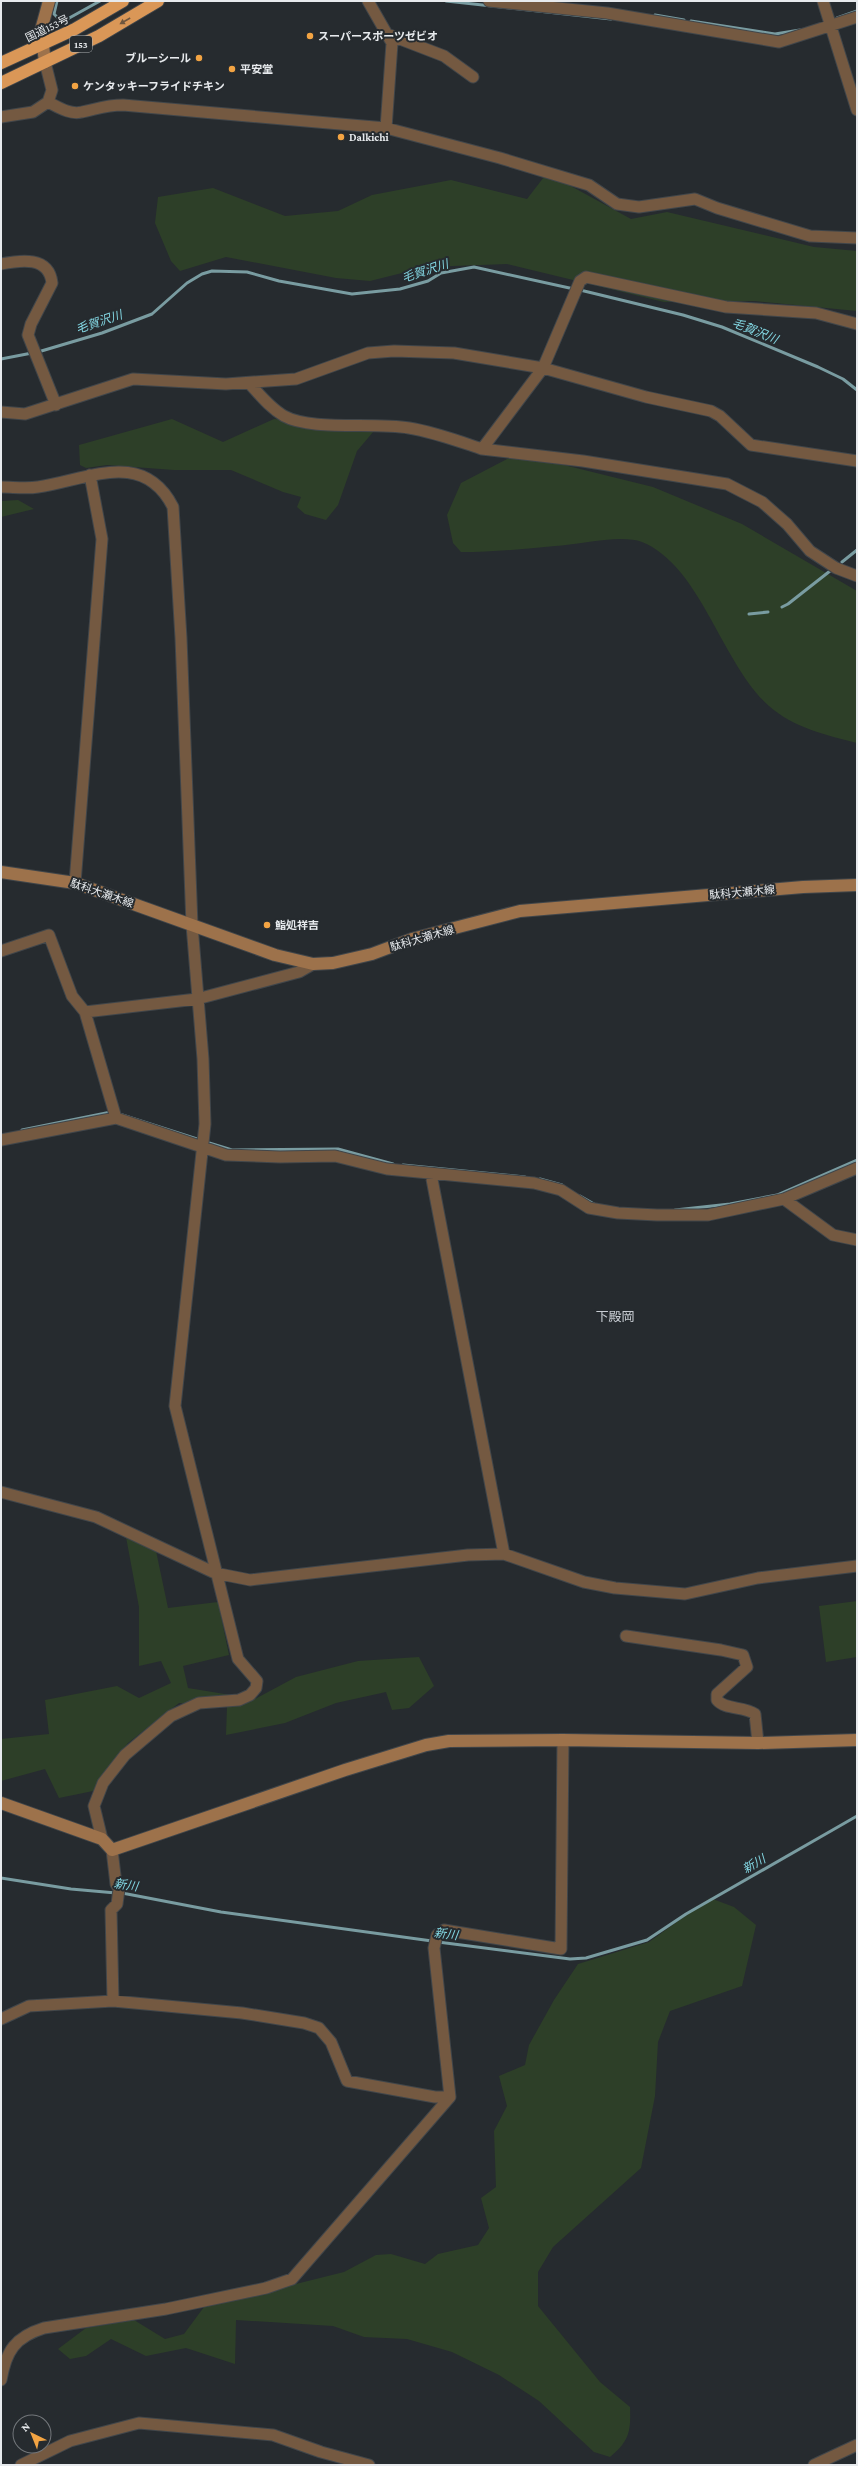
<svg xmlns="http://www.w3.org/2000/svg" width="858" height="2466" viewBox="0 0 858 2466" font-family="'Crimson Pro','Noto Sans JP',serif">
<style>
.green{fill:#2d3f28}
.lines{fill:none;stroke-linecap:round;stroke-linejoin:round}
.stream{stroke:#799ca1;stroke-width:3}
.street-casing{stroke:#41464a;stroke-width:13}
.secondary-casing{stroke:#41464a;stroke-width:14}
.highway-casing{stroke:#41464a;stroke-width:14}
.street{stroke:#745941;stroke-width:11}
.secondary{stroke:#9d724b;stroke-width:12}
.highway{stroke:#da9757;stroke-width:12}
.oneway{fill:#6e563f}
.poi-dot{fill:#f3a443;stroke:#262b2f;stroke-width:1.5}
.labels{text-anchor:middle;dominant-baseline:central;stroke-width:4;stroke-linejoin:round;paint-order:stroke}
.shield{fill:#262b2f;stroke:#adb1b4;stroke-width:1}
.shield-label{font-size:10px;font-weight:bold;fill:#e7eaed}
.street-label{font-size:11px;fill:#e7eaed;stroke:#262b2f}
.poi-label{font-size:11px;font-weight:bold;fill:#e7eaed;stroke:#262b2f;text-anchor:start}
.water-label{font-size:12px;font-style:italic;fill:#83d7e3;stroke:#262b2f}
.quarter-label{font-size:13px;fill:#c8cdd3;stroke:#262b2f}
</style>
<rect width="100%" height="100%" fill="#262b2f"/>
<path class="green" d="M547 173 631 219 667 212 814 247 857 251V311L755 301 664 302 507 264 426 267 370 281 336 278 226 257 180 271 171 261 155 223 158 197 213 188 285 216 338 211 372 195 451 180 527 199Z
M172 419 223 442 274 419 379 425 357 451 338 505 326 520 305 514 297 507 301 497 283 492 231 470H174L107 465 86 468 80 465 79 445Z
M509 458 564 465 653 487 742 524 857 591V743C826 735 794 728 769 706 721 663 701 566 642 542 621 534 578 545 555 546 524 549 492 552 461 552L453 543 447 515 461 483Z
M18 500 34 509 1 517V501Z
M126 1537 156 1551 168 1608 218 1602 229 1655 183 1666 188 1688 255 1699 296 1677 358 1661 419 1657 434 1686 409 1708 392 1710 386 1692 336 1703 285 1723 226 1735 227 1707 179 1703 128 1743 93 1791 59 1798 45 1769 1 1781V1739L49 1734 45 1700 117 1686 139 1698 171 1683 161 1661 139 1666V1607Z
M857 1601V1657L826 1662 819 1606Z
M710 1898 734 1907 756 1925 742 1986 670 2011 658 2042 655 2096 641 2168 553 2247 538 2272V2306L600 2382 630 2407C631 2432 629 2441 610 2457L594 2452 539 2401 499 2375 452 2352 407 2339 364 2337 333 2326 236 2320 235 2364 186 2348 146 2356 111 2339 86 2356 70 2359 58 2349 86 2328 134 2320 165 2339 184 2334 204 2307 344 2272 376 2255 391 2254 425 2264 438 2254 478 2245 489 2228 481 2198 496 2187 494 2131 507 2106 499 2076 525 2065 529 2045 554 2000 578 1964 649 1942Z"/>
<g class="lines">
<path class="stream" d="M57 1 54 14 62 22 100 1
M446 1 611 19
M655 15 684 20
M837 18 857 11
M691 21 775 34 800 30
M580 290 683 315 722 327 818 367 843 379 857 390
M38 352 102 333 152 314 187 283 202 274 212 271 247 272 279 281 352 294 400 289 428 281 441 273 474 267 574 289
M1 359 32 353
M842 562 857 550
M782 607 788 604 830 571
M749 614 768 612
M116 1113 197 1139
M22 1130 111 1112
M206 1142 232 1150 338 1149 393 1164
M403 1165 525 1177
M540 1179 562 1185
M580 1196 594 1204
M675 1210 730 1204 777 1195 857 1160
M1 1878 71 1889 116 1893
M122 1893 221 1912 432 1941
M438 1942 570 1959 586 1958 647 1940 686 1914 857 1816"/>
<defs>
<path id="street" d="M368 1 392 43 386 128
M489 1 607 13 779 42 857 17
M823 1 857 110
M387 34 444 56 473 77
M48 102C58 107 70 115 82 112 97 109 106 105 123 105L386 128 500 158 589 185 617 204 639 207 695 199 717 208 810 236 857 238
M1 117 33 112 48 102 52 90 45 62
M1 264C21 260 49 256 52 283L31 324 28 335 56 405
M857 324 816 313 726 307 586 277 580 281 543 368 482 449 583 461 727 484 762 502 787 524 810 551 836 568 857 576
M249 383C260 395 270 408 284 416 311 431 374 422 409 428 434 432 458 441 482 449
M1 412 25 414 133 379 226 384 296 379 368 353 394 351 454 353 543 368 646 397 711 411 720 416 751 445 857 461
M1 487C13 487 26 489 38 487 87 480 143 448 173 507L181 638 192 925 203 1059 205 1124 175 1406 238 1659 257 1681 256 1688 250 1695 239 1700 199 1703 171 1716 125 1755 103 1783 94 1806 102 1839
M75 883 102 539 90 475
M1 951 49 935 72 996 85 1012 116 1118
M85 1012 197 999 299 972 313 964
M1 1140 116 1118 226 1155 280 1157 335 1156 387 1169 534 1183 561 1190 589 1208 618 1213 657 1215H708L784 1199 857 1168
M431 1174 504 1554
M784 1199 833 1235 857 1240
M1 1492 96 1517 215 1573 250 1580 468 1555 504 1554 584 1582 615 1588 685 1594 758 1578 857 1566
M626 1636 721 1650 743 1655 747 1667 717 1694V1700C725 1710 744 1706 755 1714L758 1743
M112 1850 116 1884 119 1889 117 1904 111 1910 113 2001
M1 2019 29 2006 113 2001 242 2013 304 2023 319 2028 331 2042 347 2081 435 2097H450
M1 2380C6 2351 15 2337 44 2328L166 2309 266 2288 292 2279 450 2097 434 1948 437 1935 444 1930 561 1949 563 1740
M21 2465 70 2441 139 2423 273 2435 321 2452 369 2465
M814 2465 857 2445"/>
<path id="secondary" d="M45 62 41 30 49 1
M1 872 75 883 275 955 313 964 333 963 372 954 412 939 520 911 803 887 857 885
M1 1803 102 1839 112 1850 345 1770 426 1745 449 1741 563 1740 758 1743 857 1740"/>
<path id="highway" d="M1 63 75 29 123 1
M1 83 99 36 158 1"/>
</defs>
<use href="#street" class="street-casing"/>
<use href="#secondary" class="secondary-casing"/>
<use href="#highway" class="highway-casing"/>
<use href="#street" class="street"/>
<use href="#secondary" class="secondary"/>
<use href="#highway" class="highway"/>
</g>
<defs><path id="oneway-solid" d="M-6-.8H1V-3.2L6.5 0L1 3.2V.8H-6Z"/></defs>
<use class="oneway" href="#oneway-solid" transform="translate(125 21) rotate(150)"/>
<g class="poi-dot">
<circle cx="310" cy="36" r="4"/>
<circle cx="199" cy="58" r="4"/>
<circle cx="232" cy="69" r="4"/>
<circle cx="75" cy="86" r="4"/>
<circle cx="341" cy="137" r="4"/>
<circle cx="267" cy="925" r="4"/>
</g>
<g class="labels">
<rect class="shield" x="70" y="36" width="22" height="16" rx="3"/>
<g class="shield-label">
<text x="81" y="44">153</text>
</g>
<g class="street-label">
<text transform="translate(47 28) rotate(-26)">国道153号</text>
<text transform="translate(742 892) rotate(-5)">駄科大瀬木線</text>
<text transform="translate(102 893) rotate(19)">駄科大瀬木線</text>
<text transform="translate(422 938) rotate(-16)">駄科大瀬木線</text>
</g>
<g class="poi-label">
<text x="318" y="36">スーパースポーツゼビオ</text>
<text x="191" y="58" text-anchor="end">ブルーシール</text>
<text x="240" y="69">平安堂</text>
<text x="83" y="86">ケンタッキーフライドチキン</text>
<text x="349" y="137">Dalkichi</text>
<text x="275" y="925">鮨処祥吉</text>
</g>
<g class="water-label">
<text transform="translate(425 271) rotate(-18)">毛賀沢川</text>
<text transform="translate(99 322) rotate(-19)">毛賀沢川</text>
<text transform="translate(755 331) rotate(22)">毛賀沢川</text>
<text transform="translate(754 1864) rotate(-30)">新川</text>
<text transform="translate(126 1885) rotate(8)">新川</text>
<text transform="translate(446 1934) rotate(7)">新川</text>
</g>
<g class="quarter-label">
<text x="615" y="1316">下殿岡</text>
</g>
</g>
<rect width="858" height="2466" fill="none" stroke="#e7eaed" stroke-width="4"/>
<g transform="translate(32 2434) rotate(317)"><circle r="19" fill="#262b2f" stroke="#73777b"/>
<path d="M0-3L7 15L0 10L-7 15Z" fill="#f3a443"/>
<text y="-6" font-size="11" font-weight="bold" text-anchor="middle" fill="#e7eaed">N</text>
</g>
</svg>
